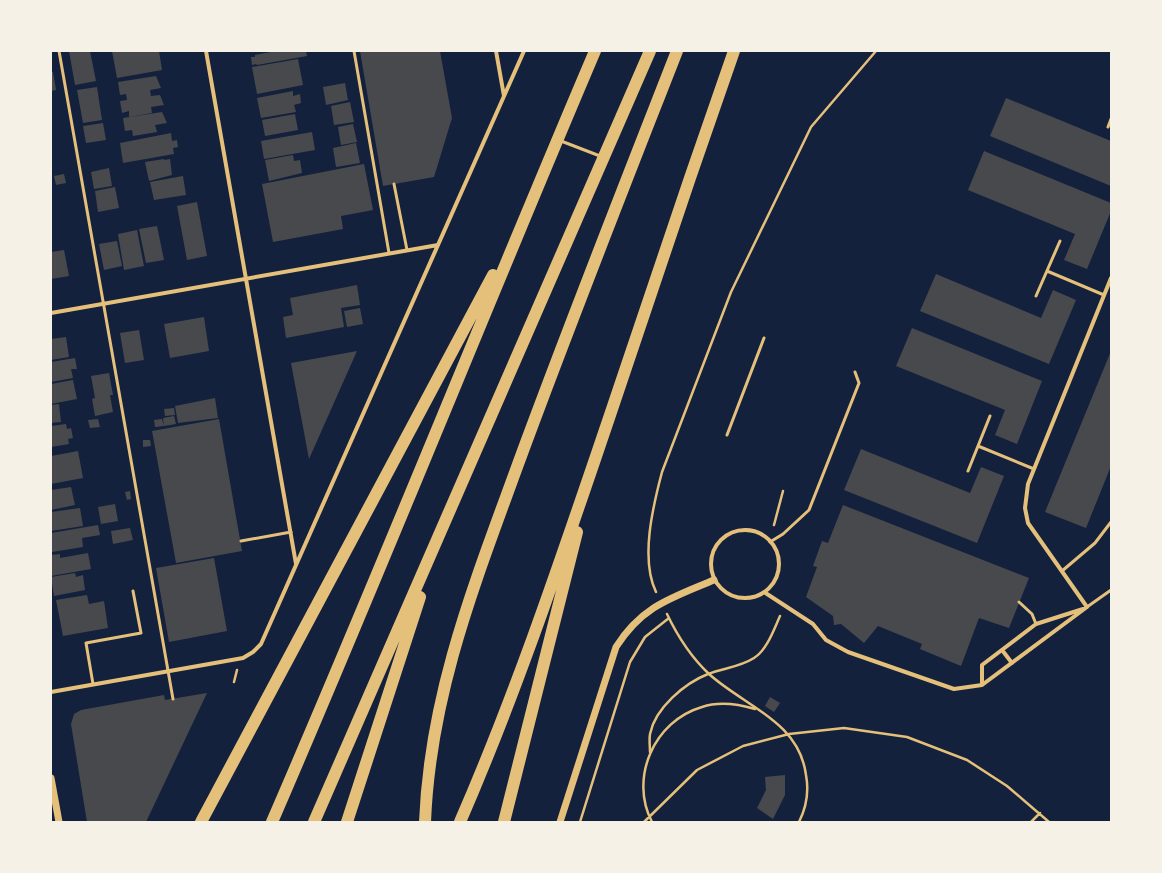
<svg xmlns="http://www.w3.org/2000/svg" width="1162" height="873" viewBox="0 0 1162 873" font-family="'Golos Text',sans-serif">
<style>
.building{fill:#48494c}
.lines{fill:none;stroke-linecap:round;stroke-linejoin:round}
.path{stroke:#e5c07b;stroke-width:2.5}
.service{stroke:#e5c07b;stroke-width:3}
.minor{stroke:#e5c07b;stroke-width:4}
.tertiary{stroke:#e5c07b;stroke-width:7}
.motorway{stroke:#e5c07b;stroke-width:12}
</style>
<rect width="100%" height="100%" fill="#14213d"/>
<path class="building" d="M69 51H90L96 81 75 85Z
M112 51H159L162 70 117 78Z
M276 51H306L307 56 257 65 256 64 252 65 251 57H255V55Z
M360 51H440L452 118 434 177 383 186Z
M298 59 303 85 257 94 252 67Z
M51 72H53L56 90 51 91Z
M156 76 161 88 150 90 151 96 160 95 164 105 151 107 152 113 129 117V111L122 113 120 101 127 100 126 94 120 95 118 82Z
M345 83 348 100 326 105 323 87Z
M97 87 102 120 83 123 77 90Z
M293 91V96L300 94 301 103 294 105 296 112 261 118 257 98Z
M1006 98 1111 141V186L990 136Z
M350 102 354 122 334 125 331 106Z
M162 112 167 123 155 125 157 132 133 136 132 130 125 131 123 118Z
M295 114 298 130 265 136 262 120Z
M103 123 106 140 86 143 83 126Z
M353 124 357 142 341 145 338 127Z
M312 132 315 150 264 159 261 141Z
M171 133 172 141 177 140 178 147 173 148 174 154 123 163 120 143Z
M356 143 360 163 336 167 333 148Z
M984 151 1111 203V211L1087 269 1064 260 1075 234 968 190Z
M293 155 294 161 300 160 302 173 269 181 265 160Z
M164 159V160L170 159 172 175 149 181 145 162Z
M364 164 373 210 341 216 343 229 273 242 262 184Z
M109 168 112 186 94 189 91 172Z
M64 174 66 183 56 185 54 176Z
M183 176 186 195 154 200 150 182Z
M115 187 119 208 98 212 95 191Z
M197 202 207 256 187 260 177 206Z
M157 226 164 260 146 263 139 229Z
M137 230 144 266 124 270 118 234Z
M117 241 122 266 104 270 99 244Z
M64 250 69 276 51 279V252Z
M936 274 1041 318 1053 290 1076 300 1049 364 920 311Z
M357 285 360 305 341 308 344 327 286 338 283 317 293 315 290 298Z
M360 308 363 324 347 327 344 311Z
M204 317 209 351 170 358 164 324Z
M912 328 1042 381 1017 444 995 435 1005 410 896 366Z
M139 330 144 360 125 363 120 333Z
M66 337 69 357 51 360V339Z
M357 351 309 459 291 363Z
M1111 351V466L1086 528 1045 512Z
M75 358 77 369H71L73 378 51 382V362Z
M109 373 113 395H110L113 412 95 416 92 399 95 398 91 376Z
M73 380 77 399 51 404V384Z
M215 398 218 418 178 423 175 406Z
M59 404 61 422 51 423V405Z
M174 408 175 415 165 416 164 409Z
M174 416 176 424 164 426 163 418Z
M98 419 100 427 90 428 88 420Z
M162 419 164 426 155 427 154 420Z
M219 419 242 551 176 563 152 431Z
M66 424 67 429 71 428 73 438 68 439 69 444 51 447V426Z
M143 440H150L151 446 143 447Z
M861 449 970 493 981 467 1004 476 977 543 844 490Z
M78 451 83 478 51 484V456Z
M71 487 75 505 51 510V490Z
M130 491 131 499 127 500 125 492Z
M115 504 118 521 101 524 98 507Z
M843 505 1029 578 1009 628 979 618 961 666 920 649 922 644 878 626 864 643 841 624 834 625 833 616 806 597 817 567 813 566 822 541 828 543Z
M80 508 83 526 51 531V512Z
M98 525 100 535 82 538 83 547 52 552 51 533Z
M130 528 133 540 113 544 111 531Z
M88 553 91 569 51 576V555L60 554V558Z
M214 558 227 631 169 642 156 568Z
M75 573 76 577 83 575 85 590 54 596 51 577Z
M87 595 89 604 104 601 108 628 63 636 56 600Z
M207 693 146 822H87L71 724 74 714 81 710 164 695 165 700Z
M770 697 780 703 774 712 765 706Z
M785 775V795L773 819 757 808 766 790 765 777Z"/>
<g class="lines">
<path class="path" d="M774 525 783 491
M656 592C640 559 653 506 662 472L731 292 811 127 876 51
M667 614C677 635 692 658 709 674 744 706 799 721 806 775 809 791 806 808 799 822
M234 682 237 670
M650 752C650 746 649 740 650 734 655 708 685 683 708 674 724 668 740 667 754 658 767 650 774 629 780 616
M580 822 630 662 645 637 669 618
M644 822 697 770 743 746 789 734 844 728 907 737 967 760 1007 786 1049 822
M652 822C629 778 654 721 702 707 720 701 738 704 755 709
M1031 822 1040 813"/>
<path class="service" d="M59 51 173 699
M354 51 389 253
M1108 127 1111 119
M561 141 600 156
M394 184 407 250
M1047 271 1104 295
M1036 296 1060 241
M727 435 764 338
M978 446 1034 469
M968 471 990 416
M241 541 291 532
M770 542 783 534 809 510 859 383 855 372
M1062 571 1095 543 1111 522
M1019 602 1032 614 1036 624
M1087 607 1111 590
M93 684 86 643 141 633 133 591"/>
<path class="minor" d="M206 51 296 564
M496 51 504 96
M51 313 438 245
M711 564a34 34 0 1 1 68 0a34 34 0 1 1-68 0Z
M764 592 813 624 826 640 848 652 954 689 982 685 1087 607
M1087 607 1028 523 1025 508 1028 484 1111 278
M1002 650 1012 663
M982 685V665L1036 624 1083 609
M51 692 243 658 253 652 261 644 524 51"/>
<path class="tertiary" d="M51 778 59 822
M560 822 616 647C642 606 671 598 714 580"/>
<path class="motorway" d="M201 822 493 275
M272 822C383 566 486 307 595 51
M314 822 650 51
M347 822 420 597
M425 822C430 695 474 585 517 467 568 328 623 189 677 51
M460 822C517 691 562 556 608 421 649 297 691 174 734 51
M504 822 577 532"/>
</g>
<rect width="1162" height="873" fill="none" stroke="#f6f1e7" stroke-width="104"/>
</svg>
